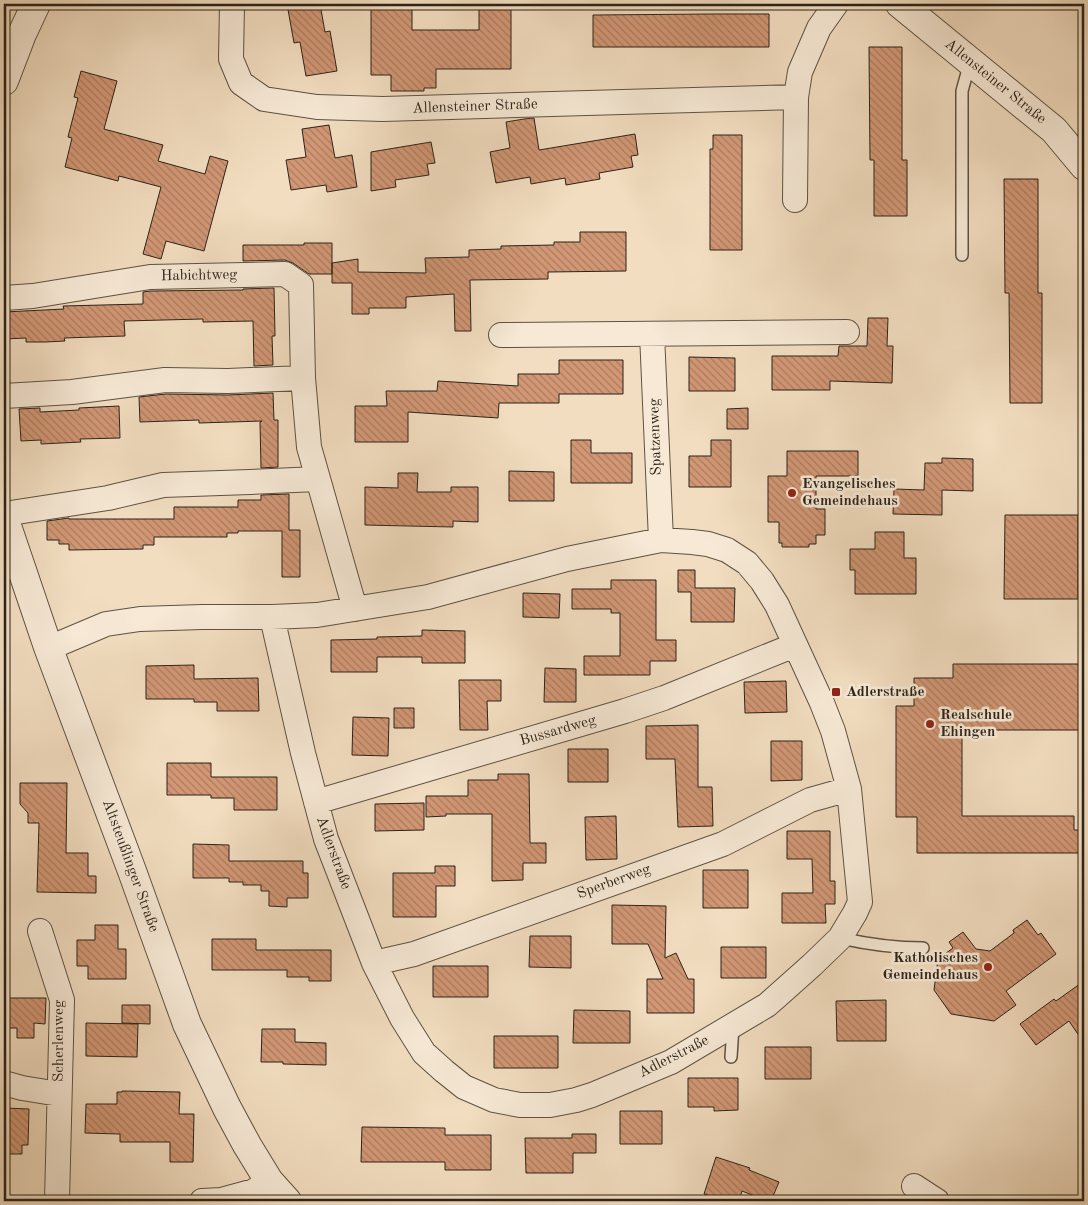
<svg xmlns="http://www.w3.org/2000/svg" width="1088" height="1205" viewBox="0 0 1088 1205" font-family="'Old Standard TT',serif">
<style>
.building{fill:url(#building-back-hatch);stroke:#2b2319}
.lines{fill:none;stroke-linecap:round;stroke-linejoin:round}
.service-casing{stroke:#5d5243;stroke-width:14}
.minor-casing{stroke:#5d5243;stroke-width:26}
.tertiary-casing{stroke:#5d5243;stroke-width:30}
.service{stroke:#f7e9d6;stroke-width:11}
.minor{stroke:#f7e9d6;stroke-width:24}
.tertiary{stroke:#f7e9d6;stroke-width:28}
.poi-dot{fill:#8f2418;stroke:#f7e9d6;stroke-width:2}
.labels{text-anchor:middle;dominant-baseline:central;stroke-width:5;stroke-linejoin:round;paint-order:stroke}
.street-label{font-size:15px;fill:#2b2319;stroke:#f7e9d6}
.poi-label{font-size:15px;font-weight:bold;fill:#2b2319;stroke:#f7e9d6;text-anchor:start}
</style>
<defs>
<pattern id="building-back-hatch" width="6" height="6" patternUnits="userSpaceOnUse" patternTransform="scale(1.25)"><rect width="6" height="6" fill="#d29775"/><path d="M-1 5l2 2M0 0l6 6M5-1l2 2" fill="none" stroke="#ab7b5f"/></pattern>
</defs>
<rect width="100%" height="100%" fill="#f2ddc0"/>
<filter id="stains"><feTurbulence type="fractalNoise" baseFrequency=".004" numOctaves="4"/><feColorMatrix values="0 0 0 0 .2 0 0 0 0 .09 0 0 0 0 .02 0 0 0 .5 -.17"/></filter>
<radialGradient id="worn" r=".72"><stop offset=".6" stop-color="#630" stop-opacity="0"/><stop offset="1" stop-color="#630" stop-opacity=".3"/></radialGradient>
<path class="building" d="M287 4H320L325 32 330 31 337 71 306 76 300 42 294 43Z
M371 4H412V30H479V4H511V69H436V88H424V91H391V75H371Z
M712 14H769V47H593V15Z
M869 47H902V160H907V216H874V160H870Z
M81 71 117 81 104 129 163 145 158 161 205 174 210 156 228 161 204 251 166 241 161 259 143 254 161 187 119 176 118 181 65 167 72 138 68 137 78 98 74 97Z
M534 118 539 150 635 134 638 155 631 156 633 167 599 173 600 179 566 185 565 178 531 184 530 177 496 183 490 152 510 148 506 122 524 119Z
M329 125 335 158 352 155 357 187 327 192 326 185 291 190 286 160 306 157 302 129Z
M713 135H742V250H710V149H713Z
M431 142 435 163 427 164 429 175 395 180 396 187 371 191V152Z
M1004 179H1038V293H1042V403H1010L1009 293H1005Z
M580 232H626V271L548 272V279L470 280 471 331H455L454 294 406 297V308H369V314H352V283H332V263L358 259V272L426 273 425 258 469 257V250L501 249V246L554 245V242H580Z
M304 243H332V274H309L293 263 285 260 243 261V245H304Z
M274 288 275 336H272L273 365 254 366 253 321 203 322V319L124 321 125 336 64 338 65 341 45 342H26V338L5 339 4 312 64 309 63 306 143 304V292L151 291 243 290V289Z
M868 318H888L887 346H893L892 383 830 381V390H772V356H838L839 346H867Z
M689 357 735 358V391H689Z
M559 360H623V394H559V403H499L498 418 408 412V442H355V406H387L386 391H437L438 381 518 386V374H559Z
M273 393 274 420H278V467L261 468 260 422 262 421 199 423V420L140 422 139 397 166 394 228 395Z
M119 406 120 438 80 439 81 442 41 444V440L21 441 19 409 40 408V412L79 410V408Z
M748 408V429H727V409Z
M571 440H591V453H632V483H571Z
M711 440H731V487H689V456H711Z
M787 451H858V476H816V509H825V535H816V544H809V547H782V543H779V522H768V476H787Z
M942 458 973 459V491L942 490V515L893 514 894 489 924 490 925 463H942Z
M509 471 554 472V501H509Z
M398 473H418L417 492H451V487H478V522L453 521V527L365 525V487L398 488Z
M289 494V530H300V577H282V531H238V533H227V537H154V545H143V549L69 550V544H59V540H47V521L69 518V519H174V507H238V500H261V495Z
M1005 515H1078V599H1004Z
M875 532H904V558H916V594H855V570H850V549H875Z
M678 570H695V588H735L734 622H691V592H678Z
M611 580H656V640H676V661H650V675H584V656H620V613H611V609H572V589H611Z
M523 593 560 594 559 618 523 617Z
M422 630 465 631V663H422V657H377V672H331V640L377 639V637L422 636Z
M953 664H1084V730H962V816H1074V830H1084V853H917V817H896V706H914V678H953Z
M194 665V679L258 678 259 711H217V702H194V699H146V666Z
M545 668 576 669V702H544Z
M459 680H501V701H487L488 730H460Z
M786 681 787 712 745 713 744 682Z
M394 708H414V728H394Z
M353 717 389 718 388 756 352 755Z
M698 725V787H712L713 826 678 827 675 759H646V726Z
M771 741H802V780L771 781Z
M568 749H608V782H568Z
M167 763H211V777H277V810H234V798H211V795H167Z
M498 774H529L530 843H546V863H523V880L492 881V814H446V816L426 817V796H468V780H498Z
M20 783H67L66 853H88V876H96V893L37 892 39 823H28V813L20 804Z
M424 803V830L375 831V804Z
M616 816 617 859 586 860 585 817Z
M787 831H830V881H835V904H825L826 923H782V893H813L812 859H787Z
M193 844 229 845V861H303V873H308V898H287V907L269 906V891H261V885H243V882H229V878H193Z
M435 866H455V886H436V917H393V873H435Z
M703 870H748V908H703Z
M612 905 666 906 665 958 676 953 688 979H694V1013H647V979H663L648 944H612Z
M1027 920 1038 935 1041 933 1056 954 1006 991 1016 1005 994 1021 951 1014 934 990 938 959 953 948 949 942 963 932 976 949 990 951 1014 933 1013 930Z
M95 925H118V949H126V979H88V966H77V940H95Z
M530 936H571V968L529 967Z
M212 939H256V950H331V981H309V977H287V970H212Z
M721 947H766V978H721Z
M433 966H488V997H433Z
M1084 981V1043L1069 1021 1036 1045 1020 1024 1054 999 1056 1001Z
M4 998H46L45 1024 34 1023V1038H17V1028H4Z
M886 1000V1041H837L836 1001Z
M122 1005H150V1024L122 1023Z
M574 1010 630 1011V1043H573Z
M86 1023 138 1024 137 1057 86 1056Z
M262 1029H295V1042L326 1043V1065L283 1064V1062H261Z
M494 1036H558V1068H494Z
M765 1047H811V1079H765Z
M688 1078H738V1110L714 1111V1107H688Z
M122 1091 180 1092 179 1114H194L193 1162H170V1142H120V1134L85 1133 86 1104H117V1092H122Z
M4 1108 29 1109 28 1145H22V1154H4Z
M620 1111H662V1144H620Z
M362 1127 445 1128V1135H491V1170H445V1162H361Z
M572 1134H596V1153H573V1173H526L525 1138H572Z
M716 1157 750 1168 749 1170 779 1182 771 1201H767L742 1191 739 1201H726L704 1194Z"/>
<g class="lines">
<defs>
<path id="service" d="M962 255V91L970 62
M840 938C867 944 895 948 923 948
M731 1057 733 1026"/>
<path id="minor" d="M232 4 231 59 241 83 264 99 317 107 383 109 796 97
M795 200 796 97 800 72 819 28 836 4
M4 298 33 296 150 277 285 274 301 285 303 378 309 447 355 609
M652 334 661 540
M501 335 847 332
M4 396 72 392 165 380 228 381 303 378
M4 514 108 498 163 485 250 482 318 479
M48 647 61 643 106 624 140 619 202 617H272L317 615 428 597 567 559 661 540 692 542 708 544 727 550 747 563 762 581 777 605 822 703 833 731 849 789 860 902 855 913 840 938 812 965 775 998 767 1005 671 1062 592 1095 576 1100 550 1105H520L494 1100 464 1087 444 1071 424 1053 402 1018 374 963 326 839 303 753 272 617
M316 802 625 711 664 698 795 645
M40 931 62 1000 57 1201
M374 963 414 954 723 844 810 800 849 789
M4 1083 22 1088 59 1094
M914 1186 937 1201
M202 1201 221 1200 254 1191 269 1181"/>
<path id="tertiary" d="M900 4 1054 130 1084 166
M4 81 22 34 36 4
M4 517 48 647 132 871 187 1024 227 1108 247 1145 269 1181 287 1201"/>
</defs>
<use href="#service" class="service-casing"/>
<use href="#minor" class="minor-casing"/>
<use href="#tertiary" class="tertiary-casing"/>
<use href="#service" class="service"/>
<use href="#minor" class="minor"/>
<use href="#tertiary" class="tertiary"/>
</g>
<g class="poi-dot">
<circle cx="792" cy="493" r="5"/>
<rect x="831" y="687" width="10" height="10" rx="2.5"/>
<circle cx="930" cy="724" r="5"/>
<circle cx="988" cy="967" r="5"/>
</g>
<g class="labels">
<g class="street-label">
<text transform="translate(995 82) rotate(39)">Allensteiner Straße</text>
<text transform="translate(475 107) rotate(-2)">Allensteiner Straße</text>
<text transform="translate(199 276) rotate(-1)">Habichtweg</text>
<text transform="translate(656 437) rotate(-92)">Spatzenweg</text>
<text transform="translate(558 731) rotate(-16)">Bussardweg</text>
<text transform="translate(333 853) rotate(70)">Adlerstraße</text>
<text transform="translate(130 866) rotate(70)">Altsteußlinger Straße</text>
<text transform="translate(614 882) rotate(-20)">Sperberweg</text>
<text transform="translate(59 1041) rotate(-90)">Scherlenweg</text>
<text transform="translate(674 1057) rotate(-27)">Adlerstraße</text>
</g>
<g class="poi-label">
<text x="802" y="484">Evangelisches<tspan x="802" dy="17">Gemeindehaus</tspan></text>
<text x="846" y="692">Adlerstraße</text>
<text x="940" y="715">Realschule<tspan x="940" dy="17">Ehingen</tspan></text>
<text x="978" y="958" text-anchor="end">Katholisches<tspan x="978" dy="17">Gemeindehaus</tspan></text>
</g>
</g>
<rect width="1088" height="1205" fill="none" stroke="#f2ddc0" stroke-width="20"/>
<rect x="5" y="5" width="1078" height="1195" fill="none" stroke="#2b2319" stroke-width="2.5"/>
<rect x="10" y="10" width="1068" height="1185" fill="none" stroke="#2b2319"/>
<rect width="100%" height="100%" filter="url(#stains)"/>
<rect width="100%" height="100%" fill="url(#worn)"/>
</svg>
